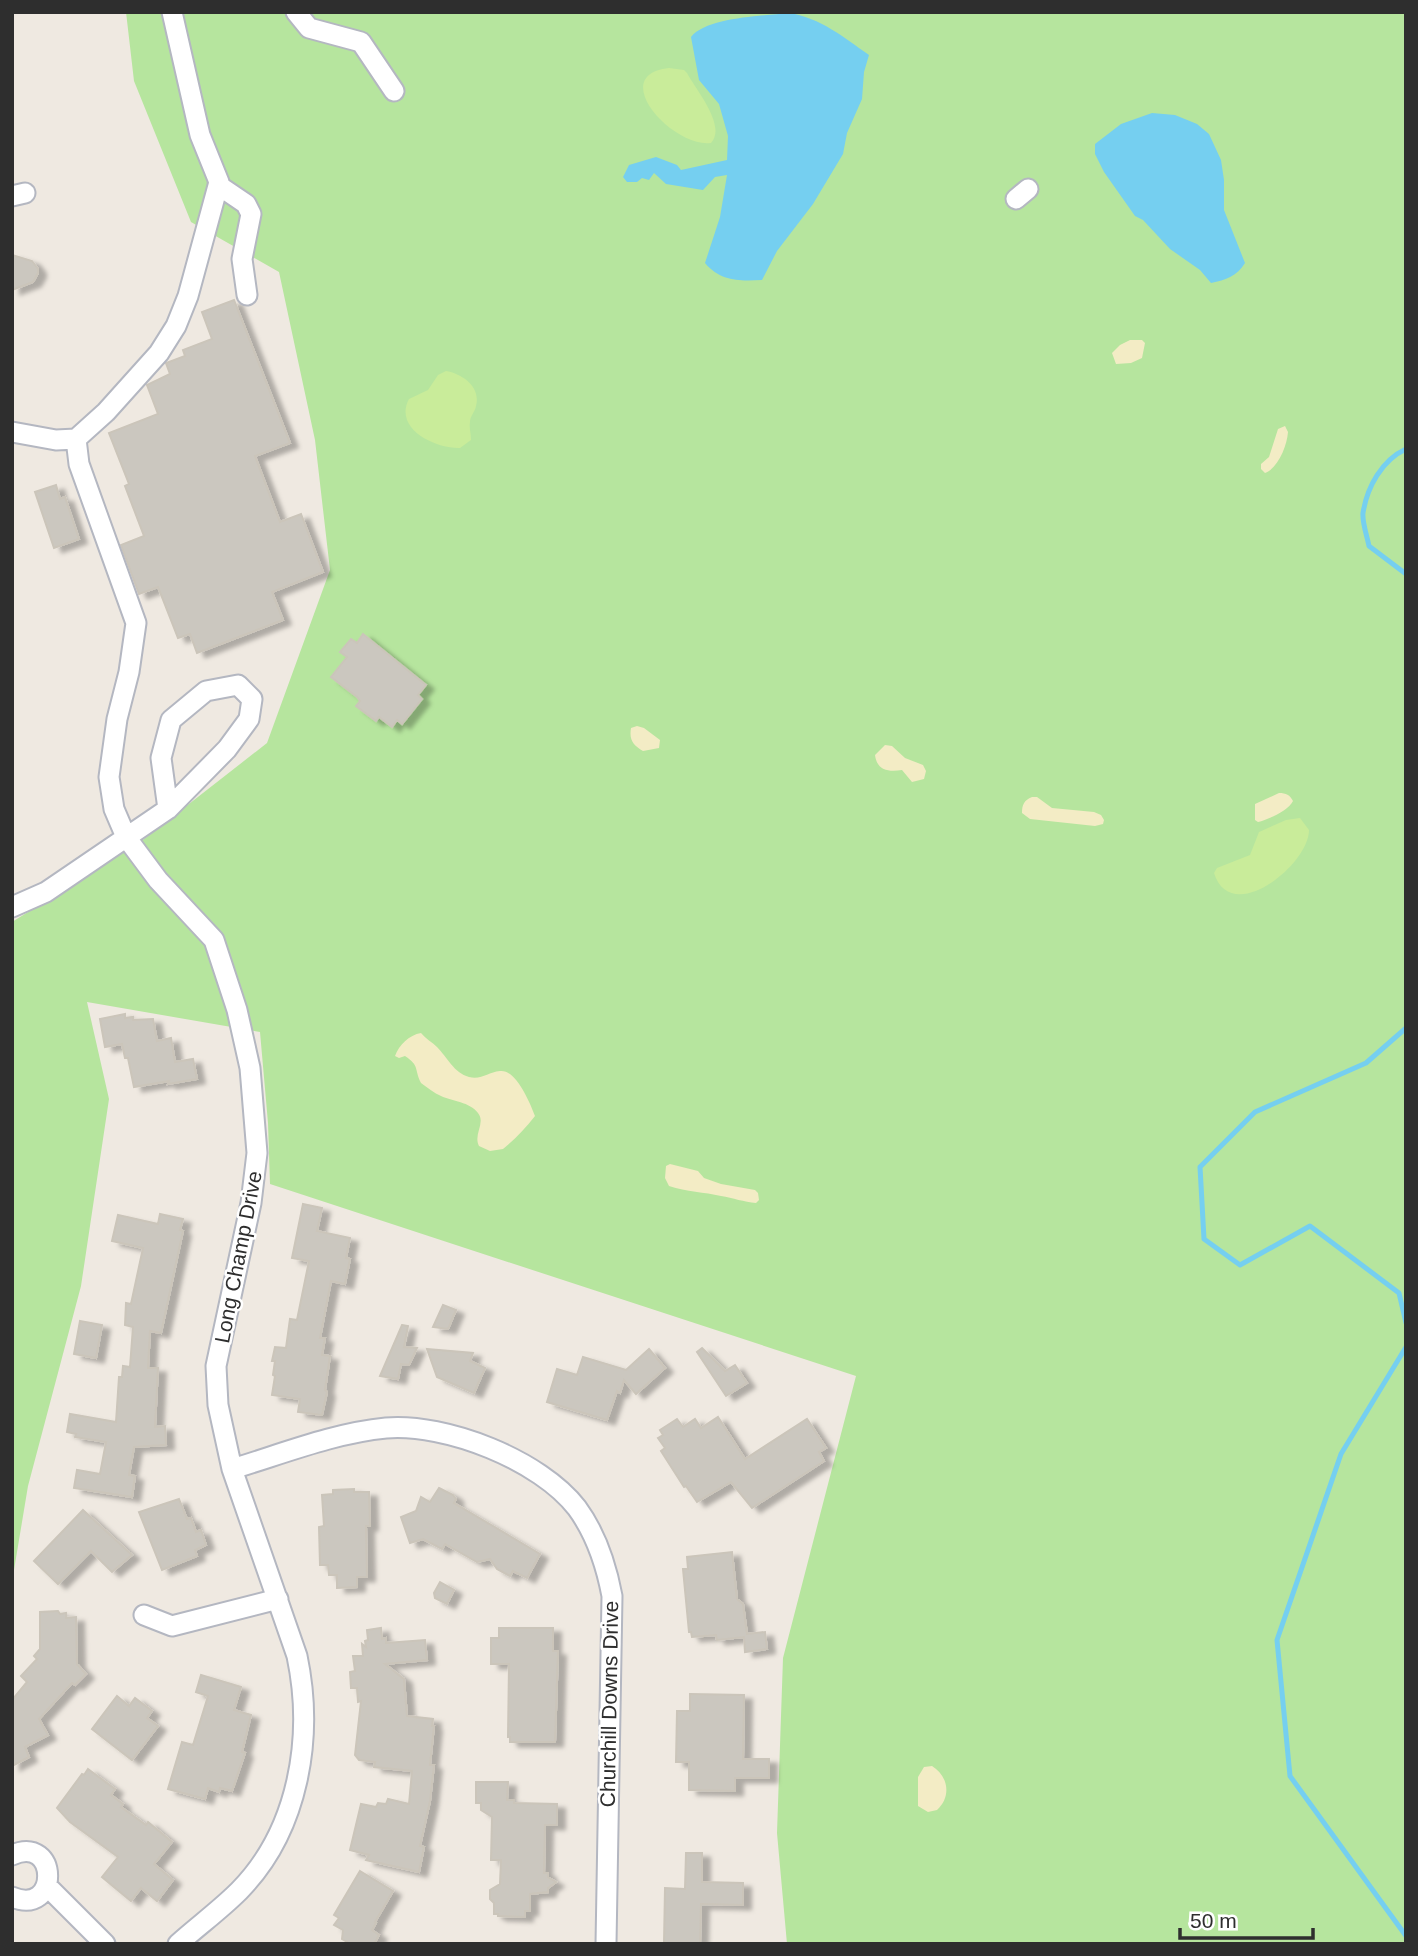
<svg xmlns="http://www.w3.org/2000/svg" width="1418" height="1956" viewBox="0 0 1418 1956" font-family="Arial,sans-serif">
<style>
.green{fill:#b6e59e}
.sand{fill:#f3ecc5}
.pitch{fill:#c9ec9a}
.water{fill:#75cff0}
.lines{fill:none;stroke-linecap:round;stroke-linejoin:round}
.stream{stroke:#75cff0;stroke-width:5}
.building{fill:#cbc7bf;stroke:#cbc5ba;stroke-width:2;filter:url(#shadow)}
.minor-casing{stroke:#b4b7c1;stroke-width:23}
.minor{stroke:#fff;stroke-width:19}
.labels{text-anchor:middle;dominant-baseline:central;stroke-width:5;stroke-linejoin:round;paint-order:stroke}
.street-label{font-size:21px;fill:#2e2e2e;stroke:#fff}
</style>
<defs>
<filter id="shadow"><feDropShadow dx="8" dy="4.5" stdDeviation="2" flood-color="#0004"/></filter>
</defs>
<rect width="100%" height="100%" fill="#efe9e1"/>
<path class="green" d="M126 12H1406V1944H787L777 1833 783 1658 856 1376 270 1184 268 1123 260 1032 87 1002 109 1099 81 1286 28 1486 12 1582V922L139 843 267 743 330 570 315 440 279 272 191 222 134 81Z"/>
<path class="sand" d="M1130 340H1142L1145 343 1142 358 1131 363 1116 364 1112 353 1120 345Z
M1285 426 1288 432C1287 446 1278 468 1265 473L1261 469V464L1269 457 1278 429Z
M637 726 644 728 660 740 659 748 643 751C633 745 629 740 631 728Z
M885 745 892 746 905 758 923 765 926 771 924 779 912 782 902 770C889 772 877 771 875 755Z
M1279 793C1286 793 1290 795 1293 801 1288 811 1269 819 1258 822L1255 820V804Z
M1032 797H1037L1052 808 1094 812 1101 815 1104 820 1103 824 1095 826 1030 819 1022 813C1022 805 1024 800 1032 797Z
M421 1033C426 1039 432 1042 437 1047 447 1057 454 1073 469 1077 482 1080 488 1072 500 1071 516 1069 530 1103 535 1116 525 1129 515 1139 503 1149L490 1151 479 1146C473 1134 486 1123 478 1113 470 1102 452 1101 441 1096 434 1093 428 1088 421 1083 414 1069 420 1066 405 1056L399 1058 395 1056C399 1045 409 1035 421 1033Z
M670 1164 698 1171 704 1178 721 1184 755 1190 758 1193 759 1200 756 1203C744 1202 733 1198 721 1196 704 1192 687 1192 669 1186L665 1178 666 1166Z
M932 1766C948 1776 952 1796 937 1810L928 1812 918 1806V1777L924 1767Z"/>
<path class="pitch" d="M669 68 684 70 687 73C696 90 727 126 711 143 673 148 606 75 669 68Z
M446 371C463 374 481 387 476 406 475 412 470 416 470 422 469 428 471 433 471 440L460 448C436 449 393 429 409 399L428 390 438 375Z
M1300 818 1309 830C1309 865 1231 927 1214 873L1217 868 1250 855 1259 832 1286 820Z"/>
<path class="water" d="M789 13C821 18 843 37 869 55L864 72 862 99 847 133 843 154 813 204 777 251 762 280C740 281 721 282 705 263L720 217 727 175 715 177 703 190 666 184 654 173 649 180 642 178 637 182H627L623 177 629 165 656 157 677 165 681 170 727 160 728 136 719 104 699 80 691 37C707 17 764 16 789 13Z
M1152 113 1175 115 1197 124 1209 134 1221 160 1224 180V210L1245 263C1237 276 1226 280 1211 283L1200 270 1170 249 1143 220 1135 216 1104 172 1095 154V144L1121 124Z"/>
<g class="lines">
<path class="stream" d="M1406 449C1382 460 1367 487 1363 513 1362 522 1367 536 1369 546L1406 574
M1406 1028 1366 1063 1255 1112 1200 1167 1204 1239 1240 1265 1310 1226 1399 1293 1406 1323
M1406 1347 1341 1454 1277 1640 1290 1776 1406 1936"/>
</g>
<path class="building" d="M12 255 32 261 38 269V273L33 282 12 290Z
M234 300 290 443 255 456 280 522 301 514 323 572 272 592 283 620 197 653 190 634 178 638 158 587 139 594 121 545 144 536 125 486 129 484 109 433 158 414 147 385 170 374 166 363 185 356 183 350 212 339 202 312Z
M56 485 60 499 65 497 79 539 54 548 35 492Z
M363 634 426 685 418 695 422 699 402 724 397 720 392 727 379 717 376 721 356 706 360 701 357 697 331 677 347 657 340 652 351 639 357 643Z
M125 1014V1018L133 1017V1020L153 1019 157 1041 171 1038 175 1062 193 1059 197 1079 168 1084 169 1081 134 1087 128 1058H125L122 1044 105 1047 100 1019Z
M303 1204 322 1208 317 1231 350 1238 346 1258 350 1259 345 1284 331 1281 320 1338H325L322 1355 330 1356 325 1390 327 1392 322 1415 298 1412 300 1399 272 1395 275 1376 273 1375 275 1361H272L275 1347 286 1348 290 1319 297 1320 309 1261 292 1258Z
M160 1214 183 1219 180 1230 183 1231 161 1333 150 1331 148 1368H158L155 1427 165 1426 166 1445 134 1447 129 1475 135 1476 132 1497 74 1488 77 1470 100 1474 106 1442 75 1437 76 1434 67 1432 70 1414 116 1422 119 1377H122L123 1366 130 1367 133 1327 125 1325 126 1303 131 1304 143 1248 112 1241 118 1215 158 1224Z
M443 1305 456 1310 448 1329 433 1327Z
M80 1321 102 1325 96 1358 74 1354Z
M402 1325 408 1326 404 1347 417 1348 409 1365 401 1364 398 1379 380 1376Z
M702 1348 725 1371 735 1365 747 1383 726 1396 697 1352Z
M427 1349 473 1353 470 1361 485 1368 474 1393 437 1377Z
M649 1349 665 1368 636 1394 624 1380 620 1393 617 1391 607 1420 547 1402 557 1369 577 1375 583 1357 626 1370Z
M718 1417 745 1459 807 1419 826 1448 819 1452 824 1461 752 1508 731 1482 697 1502 686 1486 684 1487 661 1451 665 1448 658 1438 663 1435 660 1430 677 1419 683 1427 695 1419 701 1428Z
M439 1488 453 1495 456 1499 454 1503 540 1554 527 1578 513 1571 510 1576 497 1569 490 1559 477 1562 445 1544 442 1549 423 1539 410 1543 401 1517 416 1511 421 1497 430 1502Z
M354 1489V1492H369L370 1526H366L367 1577H357V1587L337 1588V1575H329L328 1565H320L319 1527 324 1526 322 1495 333 1494V1490Z
M179 1499 187 1519 191 1518 196 1532 201 1530 206 1545 195 1550 197 1556 162 1570 139 1512Z
M83 1510 132 1555 112 1572 91 1551 58 1584 34 1561Z
M732 1552 737 1599 743 1604 747 1634 765 1632 767 1649 745 1652 744 1637 717 1640 716 1635 692 1637 691 1632H689L683 1569H688L687 1557Z
M440 1582 454 1590 447 1604 435 1598 434 1593Z
M58 1611 60 1614 66 1613V1618L76 1617 77 1664 86 1674 75 1685 72 1683 39 1719 48 1735 25 1747 29 1757 12 1766V1700L27 1682 21 1676 37 1659 34 1656 40 1649V1612Z
M381 1628 382 1639 386 1638V1643L425 1640 427 1660 385 1664 404 1679 407 1716 433 1719 432 1726H434L430 1765H434L430 1801 420 1846 424 1847 419 1872 366 1860 369 1855 350 1850 361 1804 376 1807 378 1803 386 1804 388 1799 409 1804 412 1771 374 1767 375 1762 359 1760 355 1755 361 1701 358 1702 357 1688H351L350 1672 355 1671 353 1656H363L362 1644 366 1647 365 1641 368 1640 367 1630Z
M499 1628H553V1651H558L555 1742H510V1737H508L509 1664H491V1638H499Z
M201 1675 241 1687 234 1710 251 1715 242 1752 245 1753 232 1791 220 1788 219 1792 208 1788 205 1799 168 1789 182 1742 193 1745 208 1696 196 1692Z
M690 1694 744 1695 743 1759H769V1778H735V1791L689 1790V1762H676L677 1711H690Z
M117 1696 129 1706 135 1698 152 1711 147 1718 158 1726 132 1760 92 1729Z
M88 1769 115 1789 111 1795 123 1804 121 1807 146 1825 148 1822 172 1842 154 1864 173 1880 157 1901 141 1888 131 1901 102 1877 118 1857 70 1822 57 1808 82 1774 84 1775Z
M476 1782H508L507 1800H514V1803L557 1804V1825H545L544 1873H548V1877L556 1882 548 1888V1892L530 1894V1911H525V1917L498 1916V1914H494V1903L490 1899V1890L500 1884 501 1860H491L492 1817 481 1810V1803H476Z
M686 1853H702V1882L743 1883V1905L701 1904 700 1944H664L665 1888 685 1889Z
M360 1871 393 1891 375 1922 376 1923 372 1930 379 1935 374 1944 349 1943 342 1939 343 1930 334 1925 339 1918 334 1915Z"/>
<g class="lines">
<defs>
<path id="minor" d="M296 12 309 28 361 42 394 91
M218 185 246 204 251 214 242 259 247 295
M12 196 25 193
M1016 199 1028 189
M12 432 56 440 76 439 106 412 159 353 176 326 188 296 219 182 200 135 172 12
M76 439 79 464 136 623 129 672 117 719 109 777 114 809 126 837 158 880 214 940 237 1010 250 1068 257 1153 251 1203 216 1366 218 1405 232 1469 297 1656C314 1737 299 1830 239 1891 220 1910 198 1926 178 1944
M12 907 46 892 168 809 227 749 249 719 252 699 238 685 206 691 171 720 161 758 168 809
M232 1469C282 1454 334 1433 386 1428 446 1423 540 1460 577 1508 596 1534 606 1564 612 1596L606 1944
M144 1615 172 1626 278 1599
M12 1855C59 1834 60 1917 12 1897
M47 1886 105 1944"/>
</defs>
<use href="#minor" class="minor-casing"/>
<use href="#minor" class="minor"/>
</g>
<g class="labels">
<g class="street-label">
<text transform="translate(238 1257) rotate(-79)">Long Champ Drive</text>
<text transform="translate(609 1704) rotate(-89)">Churchill Downs Drive</text>
</g>
</g>
<rect width="1418" height="1956" fill="none" stroke="#2e2e2e" stroke-width="28"/>
<path d="M1180 1928v10h133v-10" fill="none" stroke="#2e2e2e" stroke-width="3.5"/>
<text x="1190" y="1928" font-size="21" fill="#2e2e2e" stroke="#ffffff" stroke-width="5" paint-order="stroke">50 m</text>
</svg>
